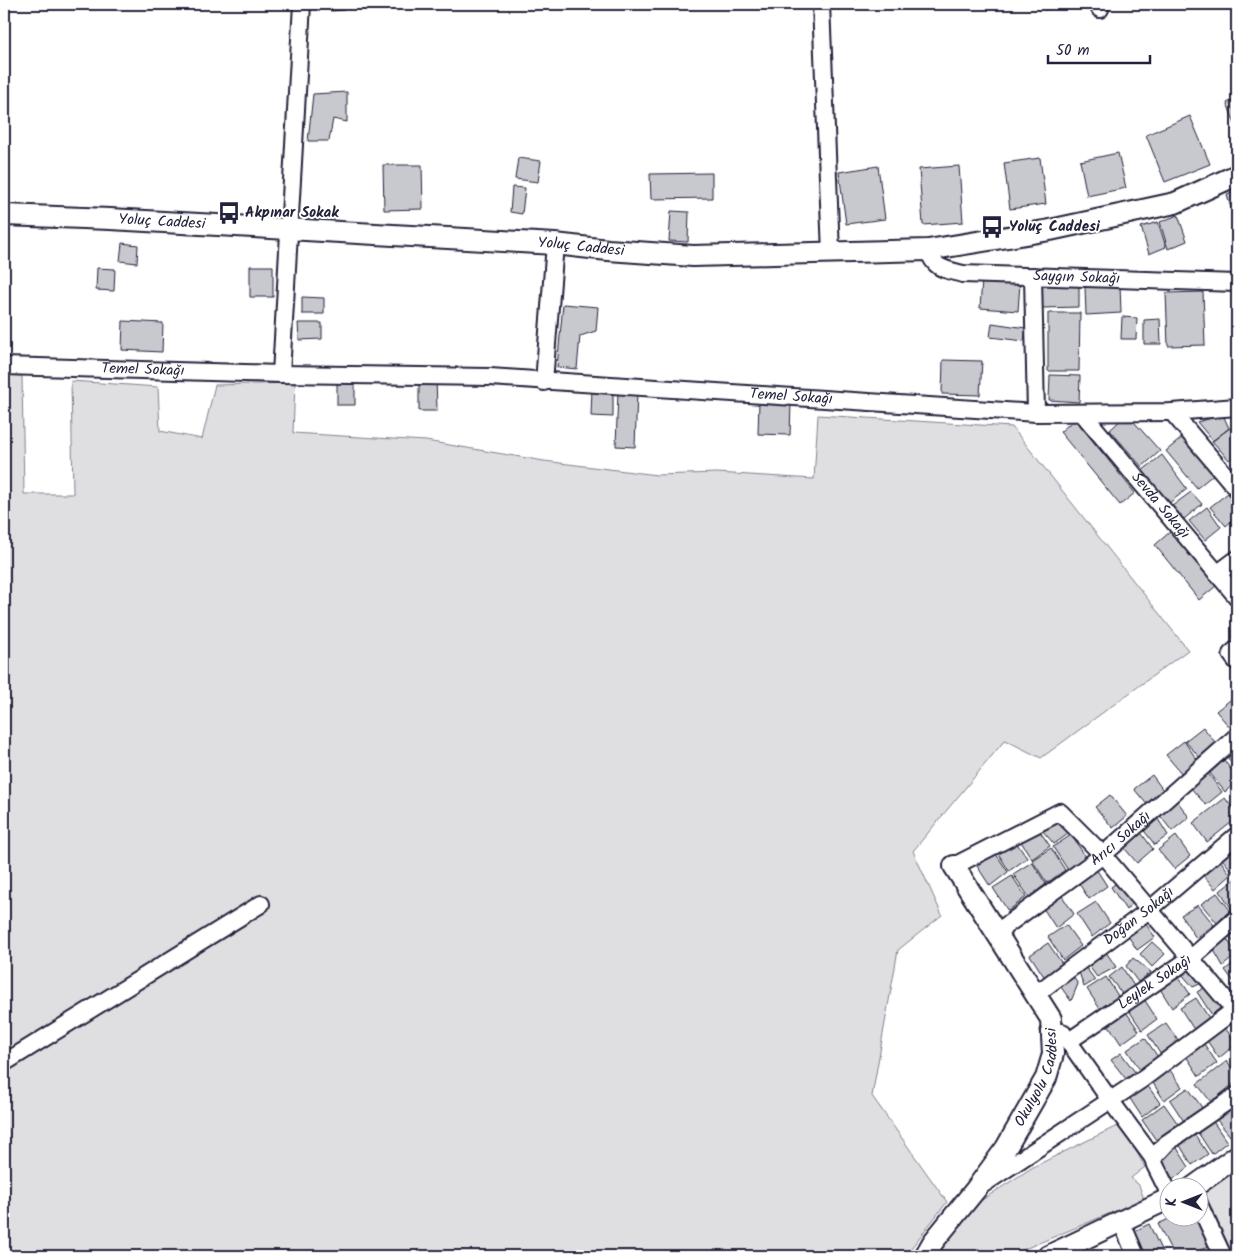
<svg xmlns="http://www.w3.org/2000/svg" width="1241" height="1260" viewBox="0 0 1241 1260" font-family="Kalam,sans-serif">
<style>
.green{fill:#dfdfe2;stroke:#80808e}
.building{fill:#c8c8cf;stroke:#22223b}
.lines{fill:none;stroke-linecap:round;stroke-linejoin:round}
.minor-casing{stroke:#22223b;stroke-width:20}
.tertiary-casing{stroke:#22223b;stroke-width:24}
.minor{stroke:#fff;stroke-width:16}
.tertiary{stroke:#fff;stroke-width:20}
.labels{text-anchor:middle;dominant-baseline:central;stroke-width:4;stroke-linejoin:round;paint-order:stroke}
.poi-label{font-size:15px;font-weight:bold;fill:#22223b;stroke:#fff;text-anchor:start}
.street-label{font-size:15px;fill:#22223b;stroke:#fff}
</style>
<rect width="100%" height="100%" fill="#fff"/>
<filter id="ink" filterUnits="userSpaceOnUse"><feTurbulence type="fractalNoise" baseFrequency=".02" numOctaves="2"/><feDisplacementMap in="SourceGraphic" scale="10" xChannelSelector="R" yChannelSelector="G"/><feConvolveMatrix kernelMatrix="1 2 1 2 8 2 1 2 1" color-interpolation-filters="sRGB"/></filter>
<g filter="url(#ink)">
<path class="green" d="M4 375 22 376 24 494H73L71 381 158 387 160 431 202 439 215 385 295 383 293 433 426 441 544 461 657 475 717 473 814 479 818 415 1012 427 1188 650 1041 758 1005 740 913 851 942 915 898 950 872 1096 947 1202 905 1256H4Z
M1121 1124 1145 1167 1131 1178 1139 1185 1144 1199 1008 1256H933L971 1207 1033 1167Z
M1237 1165V1256H1233L1203 1189Z"/>
<path class="building" d="M331 4H344V10L331 11Z
M1043 4H1077L1044 10Z
M347 92V122L333 119 329 141H308L313 94Z
M1237 98V129L1227 103Z
M1190 116 1210 164 1165 182 1146 135Z
M1118 153 1126 188 1087 196 1080 161Z
M518 158 541 161 538 182 515 179Z
M1040 158 1046 204 1010 209 1004 163Z
M383 165H422L423 209 384 210Z
M878 166 885 219 846 224 839 172Z
M959 166 963 222 923 225 919 169Z
M712 173V198L651 199 650 174Z
M512 187 525 188 522 214 510 212Z
M1237 191V221H1235L1227 195Z
M671 211 689 212 688 242 669 241Z
M1178 215 1187 241 1168 249 1160 222Z
M1158 222 1166 247 1149 254 1141 227Z
M122 243 138 245 137 263 120 261Z
M250 266H273V297H250Z
M97 268 115 269 114 291 96 290Z
M982 280 1020 283 1018 311 980 308Z
M1120 284 1121 313 1086 315 1085 286Z
M1042 285H1079V307L1042 308Z
M1203 292 1205 345 1168 346 1166 293Z
M302 297 324 298V314H302Z
M563 304 598 307 596 331 580 336 577 369 557 367Z
M1048 313H1080L1079 371H1048Z
M1122 317 1137 318 1136 339H1121Z
M1160 319 1161 344H1144V320Z
M123 321 163 323 162 352 122 350Z
M298 323H322V339L299 340Z
M992 323 1026 328 1024 341 990 337Z
M943 360 982 361 980 395 942 394Z
M1050 375 1080 376 1079 402 1049 400Z
M419 376H436L437 411H419Z
M337 379H355V405H337Z
M592 388 613 389V417L591 416Z
M618 392 637 393 635 447 616 446Z
M759 401 791 402 790 435 758 434Z
M1127 414 1160 451 1142 467 1110 430Z
M1223 415 1229 428 1213 441 1197 422Z
M1075 419 1135 493 1120 505 1060 432Z
M1230 428 1237 437V453L1229 460 1212 441Z
M1183 437 1214 474 1197 488 1166 451Z
M1162 455 1187 489 1168 504 1142 471Z
M1237 458V472L1231 464Z
M1191 492 1202 504 1184 519 1172 506Z
M1228 493 1237 506V516L1226 526 1210 507Z
M1207 507 1221 527 1205 540 1189 521Z
M1171 531 1216 586 1199 600 1155 545Z
M1237 566V581L1230 572Z
M1234 697 1237 702V725L1232 730 1216 711Z
M1203 727 1218 746 1202 760 1185 741Z
M1184 741 1198 761 1182 774 1166 755Z
M1237 750V773L1228 758Z
M1224 760 1237 778V781L1225 792 1210 773Z
M1207 772 1222 792 1206 805 1189 786Z
M1152 775 1166 794 1150 808 1134 789Z
M1110 795 1127 816 1113 828 1095 807Z
M1175 798 1189 817 1172 831 1157 812Z
M1225 798 1237 814V818L1207 842 1193 823Z
M1156 816 1168 835 1155 845 1142 828Z
M1058 820 1068 834 1054 844 1042 830Z
M1036 826 1050 846 1032 859 1018 837Z
M1139 830 1153 849 1137 863 1121 844Z
M1071 835 1086 857 1068 870 1053 847Z
M1176 836 1190 856 1174 869 1158 850Z
M1013 838 1027 858 1009 871 996 850Z
M1237 842V869L1233 872 1217 853Z
M1051 848 1065 870 1047 883 1032 860Z
M994 851 1008 872 990 886 975 863Z
M1217 856 1231 875 1215 889 1199 870Z
M1032 862 1046 884 1029 897 1013 874Z
M1093 864 1107 886 1089 899 1074 876Z
M1012 876 1026 897 1008 911 993 888Z
M1235 879 1237 882V908L1233 911 1220 891Z
M1118 882 1135 900 1126 910 1111 887Z
M1060 893 1074 914 1056 928 1041 905Z
M1217 893 1230 910 1217 923 1201 904Z
M1096 902 1110 923 1092 937 1077 914Z
M1198 905 1214 925 1196 938 1181 915Z
M1143 920 1155 937 1137 950 1125 931Z
M1237 923V946L1226 933Z
M1066 925 1081 946 1063 960 1048 937Z
M1224 935 1237 954 1223 966 1211 945Z
M1152 942 1165 954 1152 967 1140 954Z
M1048 943 1063 965 1045 978 1030 955Z
M1104 949 1116 967 1097 977 1086 962Z
M1133 958 1151 972 1138 982 1126 966Z
M1237 960V986L1225 970Z
M1188 964 1204 982 1193 987 1180 972Z
M1084 965 1095 980 1084 987 1078 969Z
M1122 967 1134 986 1123 995 1109 977Z
M1175 972 1190 994 1172 1008 1157 984Z
M1071 974 1078 984 1071 1001 1058 983Z
M1106 977 1120 999 1102 1012 1087 989Z
M1207 986 1224 1004 1212 1015 1197 992Z
M1196 998 1209 1018 1195 1031 1180 1008Z
M1144 999 1157 1019 1142 1030 1128 1009Z
M1124 1009 1139 1031 1121 1044 1106 1021Z
M1166 1023 1181 1045 1163 1058 1148 1035Z
M1222 1023 1236 1044 1219 1058 1203 1035Z
M1145 1038 1160 1060 1142 1073 1127 1050Z
M1202 1041 1217 1063 1199 1076 1184 1053Z
M1121 1053 1135 1072 1126 1079 1111 1060Z
M1227 1061 1237 1075V1081L1211 1102 1197 1084Z
M1167 1066 1182 1087 1164 1100 1149 1077Z
M1145 1082 1160 1103 1142 1117 1127 1094Z
M1188 1088 1203 1109 1185 1123 1170 1100Z
M1237 1102V1132L1231 1137 1216 1119Z
M1164 1104 1178 1124 1156 1140 1142 1120Z
M1212 1120 1227 1142 1212 1154 1197 1131Z
M1193 1132 1208 1154 1192 1165 1179 1144Z
M1175 1145 1189 1167 1172 1180 1157 1157Z
M1171 1218H1196L1209 1246 1188 1256H1174L1158 1224Z
M1149 1224 1164 1256H1145L1133 1232Z"/>
<g class="lines">
<defs>
<g id="minor">
<path d="M821 4 831 253"/>
<path d="M1098 4 1100 9"/>
<path id="s1" d="M928 250C935 270 945 269 963 274L1237 283"/>
<path d="M1033 276 1036 413 1172 412 1237 407"/>
<path id="s2" d="M4 366 281 374 490 377 1036 413"/>
<path d="M281 374 302 4"/>
<path d="M544 382 555 244"/>
<path d="M1172 412 1237 489"/>
<path id="s3" d="M1083 414 1237 597"/>
<path d="M1217 574 1237 559"/>
<path d="M1237 649 1231 654 1237 662"/>
<path d="M954 866 1060 812 1103 855 1237 1013"/>
<path id="s4" d="M997 932 1103 855 1237 736"/>
<path id="s5" d="M1036 994 1149 910 1237 835"/>
<path d="M1062 1032 1110 1100 1153 1158"/>
<path id="s6" d="M1069 1041 1191 958 1237 918"/>
<path d="M4 1063 261 904"/>
<path d="M982 1185 1141 1080 1237 1008"/>
<path d="M1168 1191 1155 1165 1153 1158 1167 1143 1237 1095"/>
<path d="M1198 1202 1223 1256"/>
<path d="M1121 1221 1136 1256"/>
</g>
<g id="tertiary">
<path id="s7" d="M4 215 110 219 393 235 555 244 608 250 693 256 928 250 1050 230 1175 203 1237 175"/>
<path d="M1192 1188 1237 1156"/>
<path id="s8" d="M925 1256 933 1242 976 1189 1006 1148 1046 1078 1053 1054 1051 1019 954 866"/>
<path d="M1048 1256 1168 1199"/>
</g>
</defs>
<use href="#minor" class="minor-casing"/>
<use href="#tertiary" class="tertiary-casing"/>
<use href="#minor" class="minor"/>
<use href="#tertiary" class="tertiary"/>
</g>
</g>
<defs>
<symbol id="bus-bare" viewBox="-9 -9 18 18"><path d="M-5-6H5V4H4V6H2V4H-2V6H-4V4H-5ZM-3.5-4V0h7V-4ZM-3.5 1.2v1.5H-2V1.2ZM2 1.2v1.5H3.5V1.2Z" fill="#22223b" stroke="#fff" stroke-width="2.5" paint-order="stroke"/></symbol>
</defs>
<g fill-rule="evenodd">
<use href="#bus-bare" x="213" y="197" width="32" height="32"/>
<use href="#bus-bare" x="976" y="211" width="32" height="32"/>
</g>
<g class="labels">
<g class="poi-label">
<text x="245" y="213">Akpınar Sokak</text>
<text x="1009" y="227">Yoluç Caddesi</text>
</g>
<g class="street-label">
<text stroke="none"><textPath href="#s7" startOffset="158">Yoluç Caddesi</textPath></text>
<text stroke="none"><textPath href="#s7" startOffset="578">Yoluç Caddesi</textPath></text>
<text stroke="none"><textPath href="#s1" startOffset="159">Saygın Sokağı</textPath></text>
<text stroke="none"><textPath href="#s2" startOffset="139">Temel Sokağı</textPath></text>
<text stroke="none"><textPath href="#s2" startOffset="788">Temel Sokağı</textPath></text>
<text stroke="none"><textPath href="#s3" startOffset="120">Sevda Sokağı</textPath></text>
<text stroke="none"><textPath href="#s4" startOffset="155">Arıcı Sokağı</textPath></text>
<text stroke="none"><textPath href="#s5" startOffset="129">Doğan Sokağı</textPath></text>
<text stroke="none"><textPath href="#s6" startOffset="104">Leylek Sokağı</textPath></text>
<text stroke="none"><textPath href="#s8" startOffset="214">Okulyolu Caddesi</textPath></text>
</g>
</g>
<rect width="1241" height="1260" fill="none" stroke="#fff" stroke-width="20"/>
<rect x="10" y="10" width="1221" height="1240" fill="none" stroke="#22223b" stroke-width="2" filter="url(#ink)"/>
<g transform="translate(1184 1202) rotate(270)"><circle r="24" fill="#ffffff" stroke="#a7a7b1"/>
<path d="M0-4L9 19L0 12L-9 19Z" fill="#22223b"/>
<text y="-8" font-size="14" font-weight="bold" text-anchor="middle" fill="#22223b">K</text>
</g>
<path d="M1048 55v8h102v-8" fill="none" stroke="#22223b" stroke-width="2.5"/>
<text x="1056" y="55" font-size="15" fill="#22223b" stroke="#ffffff" stroke-width="4" paint-order="stroke">50 m</text>
</svg>
